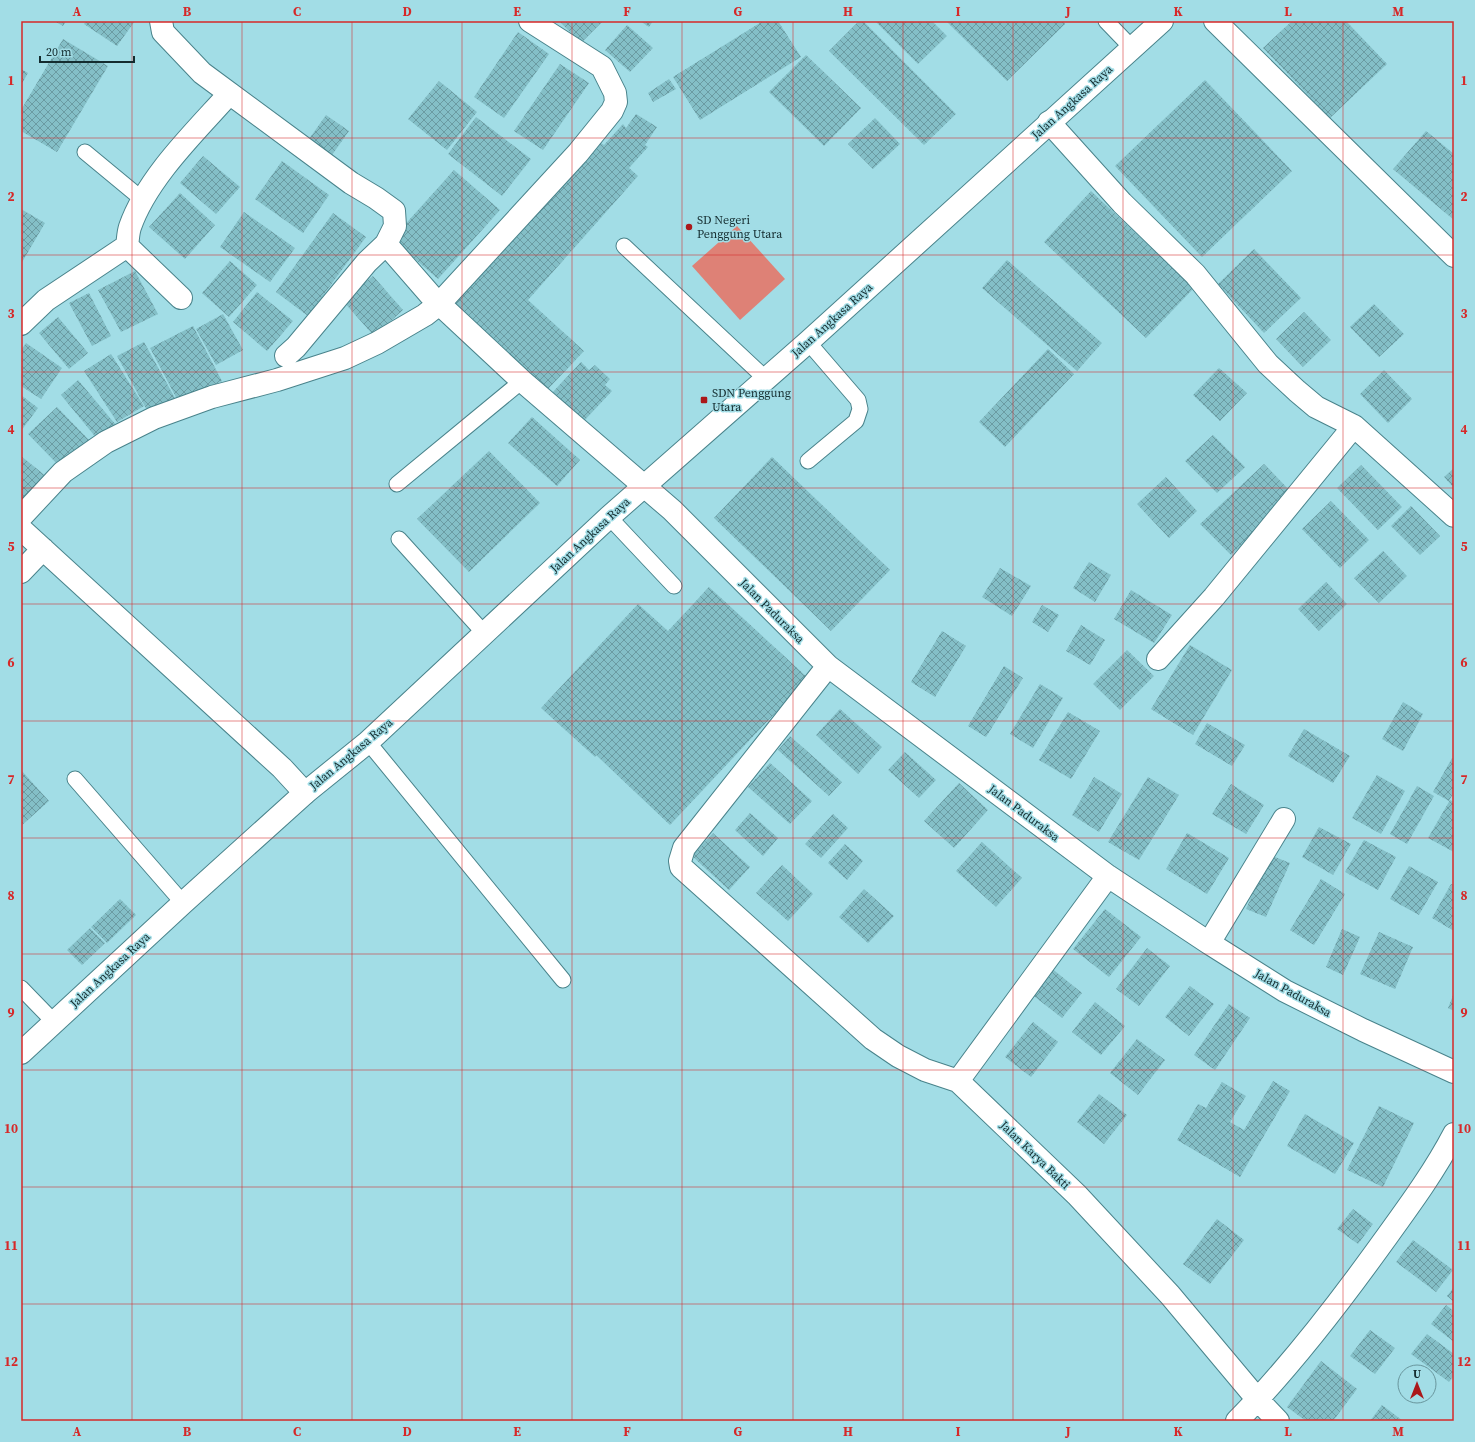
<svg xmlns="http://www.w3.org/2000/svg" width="1475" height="1442" viewBox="0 0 1475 1442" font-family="'Source Serif 4',serif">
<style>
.grass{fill:#de8176}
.building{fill:url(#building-cross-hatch)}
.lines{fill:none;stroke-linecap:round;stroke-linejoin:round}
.lane-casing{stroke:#49838b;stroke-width:17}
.street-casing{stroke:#49838b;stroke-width:24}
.secondary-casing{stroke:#49838b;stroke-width:24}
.lane{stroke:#fff;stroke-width:15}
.street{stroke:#fff;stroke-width:22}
.secondary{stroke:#fff;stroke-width:22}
.grid{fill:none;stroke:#d62828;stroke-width:1;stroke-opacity:0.55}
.poi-dot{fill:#ab181a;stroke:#a2dde6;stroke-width:1.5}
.labels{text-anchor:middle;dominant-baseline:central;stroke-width:3;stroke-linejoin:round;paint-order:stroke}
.street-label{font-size:12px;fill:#142c2f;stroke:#a2dde6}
.poi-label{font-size:12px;fill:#142c2f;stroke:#a2dde6;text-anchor:start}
.neatline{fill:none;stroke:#d62828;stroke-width:1.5}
.grid-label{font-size:13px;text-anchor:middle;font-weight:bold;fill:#d62828}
</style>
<defs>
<pattern id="building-cross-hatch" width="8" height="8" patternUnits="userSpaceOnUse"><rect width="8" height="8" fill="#84bfc7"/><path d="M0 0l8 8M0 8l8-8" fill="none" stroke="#6b9ba2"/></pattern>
</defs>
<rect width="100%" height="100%" fill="#a2dde6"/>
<path class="grass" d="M737 226 785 279 740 320 692 266Z"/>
<path class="building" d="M54 21H66L63 26Z
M86 21H135L117 46 84 24Z
M559 21H603L581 43Z
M640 21H653L649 27Z
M763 21H778L801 57 700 120 673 77Z
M859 21H863L956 114 924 145 829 51Z
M875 21H932L947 36 918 64Z
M946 21H1063L1065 24 1007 81Z
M1292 21H1346L1387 64 1330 118 1263 48Z
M627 25 653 48 630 72 605 50Z
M518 32 549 54 504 118 474 97Z
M63 39 108 66 57 152 21 131V110Z
M806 55 861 108 824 146 769 92Z
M560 64 589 83 543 150 514 131Z
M21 69 28 73 21 85Z
M669 79 676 89 653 102 648 93Z
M1205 80 1292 171 1202 257 1115 166Z
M439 81 477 112 447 150 408 119Z
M636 114 657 127 645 145 648 147 629 168 638 176 528 300 584 351 548 389 453 302 601 143 604 145 623 124 626 128Z
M326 115 349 131 332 155 309 139Z
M476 117 531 159 502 196 448 154Z
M875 118 900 144 873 169 848 144Z
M1426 131 1454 154V220L1393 169Z
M203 156 240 187 216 214 180 183Z
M282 161 329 195 303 233 255 199Z
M454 170 500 210 438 279 392 239Z
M1091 191 1194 288 1146 338 1044 242Z
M180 193 215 225 185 259 149 227Z
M21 209 45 223 21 264Z
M244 212 295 248 270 282 220 247Z
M333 213 366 237 308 316 276 292Z
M1254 249 1301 298 1264 333 1218 284Z
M1007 260 1102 343 1077 371 982 288Z
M230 261 257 285 229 317 202 293Z
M135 271 158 314 121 332 98 290Z
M373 276 403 310 374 336 343 301Z
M257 292 293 321 267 351 233 322Z
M89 293 111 336 92 346 69 303Z
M1374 304 1404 334 1379 357 1350 327Z
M1304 312 1331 340 1303 367 1276 339Z
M223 314 243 350 216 365 196 329Z
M58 317 88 353 69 369 39 333Z
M193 326 222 381 179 403 150 348Z
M144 342 175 398 148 412 117 356Z
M26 343 62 368 41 399 21 386V350Z
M1048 349 1074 374 1005 447 979 422Z
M111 354 144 406 117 422 84 371Z
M581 362 589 370 595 365 610 379 605 385 612 391 583 422 552 393Z
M1219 368 1247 393 1220 421 1193 395Z
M1384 370 1412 399 1388 423 1360 394Z
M78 380 116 425 98 440 61 395Z
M21 395 38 408 21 431Z
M57 407 90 441 61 468 28 434Z
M532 417 580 460 557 486 508 443Z
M1213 435 1245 467 1217 493 1185 461Z
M489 451 540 503 469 572 417 519Z
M21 456 47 477 21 509Z
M772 457 890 570 831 631 714 518Z
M1264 464 1294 495 1231 555 1200 524Z
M1361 465 1402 507 1378 530 1337 488Z
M1454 468V488L1444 477Z
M1166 477 1197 511 1169 538 1137 504Z
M1331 501 1369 540 1340 568 1302 529Z
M1411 506 1440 536 1420 555 1391 526Z
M1383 551 1407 576 1379 603 1354 578Z
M1089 562 1111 575 1095 602 1073 588Z
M1000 568 1031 586 1012 616 982 597Z
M1326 582 1347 604 1319 631 1298 609Z
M709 587 808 678 670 825 596 755 595 757 541 708 638 604 668 631Z
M1131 590 1172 615 1154 643 1114 619Z
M1042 605 1059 615 1048 632 1032 622Z
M1081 625 1105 640 1090 665 1066 651Z
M942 631 966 646 935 697 911 682Z
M1190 645 1232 670 1193 735 1151 709Z
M1127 650 1154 676 1120 710 1093 684Z
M1004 666 1023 678 986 737 968 726Z
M1040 684 1063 698 1033 748 1010 734Z
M1403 702 1423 714 1403 751 1382 739Z
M840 709 882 747 858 774 816 735Z
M1068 712 1100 731 1071 779 1039 760Z
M1207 723 1245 745 1232 766 1195 744Z
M1304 729 1350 756 1333 783 1288 756Z
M790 736 842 782 829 796 778 750Z
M905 752 936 780 919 798 888 770Z
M1452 758 1454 759V792L1449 801 1433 792Z
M770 763 812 801 790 824 748 787Z
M21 770 49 801 21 826Z
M1377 775 1405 791 1381 834 1352 818Z
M1094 777 1122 794 1099 832 1072 815Z
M1148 777 1179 795 1139 860 1108 842Z
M959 783 988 810 954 848 924 821Z
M1231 784 1264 805 1246 834 1212 814Z
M1417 786 1434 796 1407 844 1390 834Z
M1450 800 1454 802V852L1428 838Z
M750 813 778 838 763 856 735 830Z
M833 814 848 828 821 858 805 844Z
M1319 827 1351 844 1333 875 1302 857Z
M713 833 750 867 729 890 692 856Z
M1187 833 1229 858 1207 894 1166 869Z
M1364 840 1396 857 1378 890 1345 872Z
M982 842 1022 878 996 907 956 871Z
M845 844 863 861 847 880 828 863Z
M1270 855 1290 863 1266 917 1246 909Z
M782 865 813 894 788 921 756 893Z
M1409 866 1438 882 1419 915 1390 899Z
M1321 879 1345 894 1314 945 1290 930Z
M1451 884 1454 885V931L1432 918Z
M864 889 894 916 868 943 839 917Z
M120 899 136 915 107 943 91 927Z
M1105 909 1141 937 1109 977 1073 949Z
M90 928 105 943 82 965 67 950Z
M1342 929 1360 937 1343 975 1326 967Z
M1379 932 1413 947 1395 989 1360 974Z
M1147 948 1170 966 1139 1006 1116 989Z
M1050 967 1082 993 1062 1018 1030 993Z
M1190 986 1214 1004 1189 1036 1165 1017Z
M1454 993V1011L1448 1008Z
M1095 1002 1125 1026 1101 1055 1072 1032Z
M1229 1004 1250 1018 1215 1070 1194 1055Z
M1033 1022 1058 1042 1031 1077 1005 1057Z
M1137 1039 1165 1060 1138 1095 1110 1073Z
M1273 1081 1290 1091 1240 1177 1177 1140 1198 1104 1206 1108 1222 1082 1246 1096 1230 1122 1244 1130Z
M1099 1094 1127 1115 1104 1144 1077 1122Z
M1379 1106 1414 1123 1383 1187 1347 1170Z
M1305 1114 1354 1143 1335 1174 1287 1146Z
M1353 1209 1373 1224 1358 1244 1337 1229Z
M1217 1219 1244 1240 1210 1284 1183 1264Z
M1413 1240 1453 1270 1436 1292 1396 1262Z
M1454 1287V1302L1447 1296Z
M1446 1305 1454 1311V1342L1431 1324Z
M1370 1330 1395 1348 1375 1374 1350 1356Z
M1427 1334 1454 1354V1376L1449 1382 1411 1354Z
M1321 1361 1357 1389 1333 1421H1306L1287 1407Z
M1382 1405 1403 1421H1370Z"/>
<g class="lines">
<defs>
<path id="lane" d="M1106 21 1132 48
M85 152 143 200
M624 246 766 379
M808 342 858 400 860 409 856 421 808 461
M397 484 522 381
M609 517 674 586
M399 539 484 633
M368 742 563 980
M75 779 183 903
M21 988 54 1022"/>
<path id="street" d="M161 21 163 32 202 73 351 183 376 198 394 211 395 226 386 244 433 298 522 381 672 510 828 666 1108 876 1209 943 1285 991 1363 1030 1454 1072
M1215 21 1454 256
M1049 122 1122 203 1195 274 1268 364 1297 391 1316 407 1354 426 1454 516
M127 246 181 298
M21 324 46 300 127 246C128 240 128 233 130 227 147 178 195 132 229 94
M286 356 296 347 367 262 386 244
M21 517 63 472 106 442 154 418 212 397 277 380 345 358 377 343 425 315 439 304 578 153 612 111 616 102 615 93 602 67 530 21
M21 529 282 768 305 793
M21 572 43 549
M1158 659 1214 597 1354 426
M828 666 684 848 680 861 681 867 873 1039 898 1056 925 1070 958 1081 1077 1195 1170 1295 1258 1400 1278 1421
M1209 943 1284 819
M958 1081 1108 876
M1237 1421C1288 1369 1333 1311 1375 1253 1403 1214 1432 1176 1454 1134"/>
<path id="secondary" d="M21 1053 183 903 305 793 368 742 609 517 808 342 1162 21"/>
</defs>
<use href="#lane" class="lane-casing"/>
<use href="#street" class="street-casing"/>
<use href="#secondary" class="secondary-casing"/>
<use href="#lane" class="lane"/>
<use href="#street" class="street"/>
<use href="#secondary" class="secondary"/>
</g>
<path class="grid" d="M132 21V1421M242 21V1421M352 21V1421M462 21V1421M572 21V1421M682 21V1421M793 21V1421M903 21V1421M1013 21V1421M1123 21V1421M1233 21V1421M1343 21V1421M21 138H1454M21 255H1454M21 372H1454M21 488H1454M21 604H1454M21 721H1454M21 838H1454M21 954H1454M21 1070H1454M21 1187H1454M21 1304H1454"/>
<g class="poi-dot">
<circle cx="689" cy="227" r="4"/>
<rect x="700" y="396" width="8" height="8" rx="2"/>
</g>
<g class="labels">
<g class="street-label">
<text transform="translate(1072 102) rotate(-42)">Jalan Angkasa Raya</text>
<text transform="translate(832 320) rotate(-42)">Jalan Angkasa Raya</text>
<text transform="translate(590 535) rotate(-43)">Jalan Angkasa Raya</text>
<text transform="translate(772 611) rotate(45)">Jalan Paduraksa</text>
<text transform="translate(351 754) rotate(-40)">Jalan Angkasa Raya</text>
<text transform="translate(1024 813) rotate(37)">Jalan Paduraksa</text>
<text transform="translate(110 970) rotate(-43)">Jalan Angkasa Raya</text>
<text transform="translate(1293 993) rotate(29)">Jalan Paduraksa</text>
<text transform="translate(1035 1155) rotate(44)">Jalan Karya Bakti</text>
</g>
<g class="poi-label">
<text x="697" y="220">SD Negeri<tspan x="697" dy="14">Penggung Utara</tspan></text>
<text x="712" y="393">SDN Penggung<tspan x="712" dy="14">Utara</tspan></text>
</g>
</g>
<rect width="1475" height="1442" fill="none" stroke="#a2dde6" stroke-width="44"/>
<g transform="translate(1417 1384)"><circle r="19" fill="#a2dde6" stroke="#69969d"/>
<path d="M0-3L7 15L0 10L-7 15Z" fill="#ab181a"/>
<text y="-6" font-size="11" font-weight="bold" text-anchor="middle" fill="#142c2f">U</text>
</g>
<path d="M40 56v6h94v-6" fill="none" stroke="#142c2f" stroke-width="2"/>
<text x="46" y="56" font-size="12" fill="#142c2f" stroke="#a2dde6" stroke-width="3" paint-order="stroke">20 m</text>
<rect x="22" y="22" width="1431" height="1398" class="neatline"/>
<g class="grid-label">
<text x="77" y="16">A</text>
<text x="187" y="16">B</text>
<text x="297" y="16">C</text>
<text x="407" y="16">D</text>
<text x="517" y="16">E</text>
<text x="627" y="16">F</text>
<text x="738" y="16">G</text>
<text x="848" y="16">H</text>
<text x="958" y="16">I</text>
<text x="1068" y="16">J</text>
<text x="1178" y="16">K</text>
<text x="1288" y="16">L</text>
<text x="1398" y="16">M</text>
<text x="11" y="85">1</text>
<text x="1464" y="85">1</text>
<text x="11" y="201">2</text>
<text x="1464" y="201">2</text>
<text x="11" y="318">3</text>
<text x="1464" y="318">3</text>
<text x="11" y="434">4</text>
<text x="1464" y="434">4</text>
<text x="11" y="551">5</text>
<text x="1464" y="551">5</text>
<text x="11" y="667">6</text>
<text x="1464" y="667">6</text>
<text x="11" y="784">7</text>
<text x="1464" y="784">7</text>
<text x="11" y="900">8</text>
<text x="1464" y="900">8</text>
<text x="11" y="1017">9</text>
<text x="1464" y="1017">9</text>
<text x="11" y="1133">10</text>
<text x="1464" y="1133">10</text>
<text x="11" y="1250">11</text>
<text x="1464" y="1250">11</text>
<text x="11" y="1366">12</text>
<text x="1464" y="1366">12</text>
<text x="77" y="1436">A</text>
<text x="187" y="1436">B</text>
<text x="297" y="1436">C</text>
<text x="407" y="1436">D</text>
<text x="517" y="1436">E</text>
<text x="627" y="1436">F</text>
<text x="738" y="1436">G</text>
<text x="848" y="1436">H</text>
<text x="958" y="1436">I</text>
<text x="1068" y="1436">J</text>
<text x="1178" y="1436">K</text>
<text x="1288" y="1436">L</text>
<text x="1398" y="1436">M</text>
</g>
</svg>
